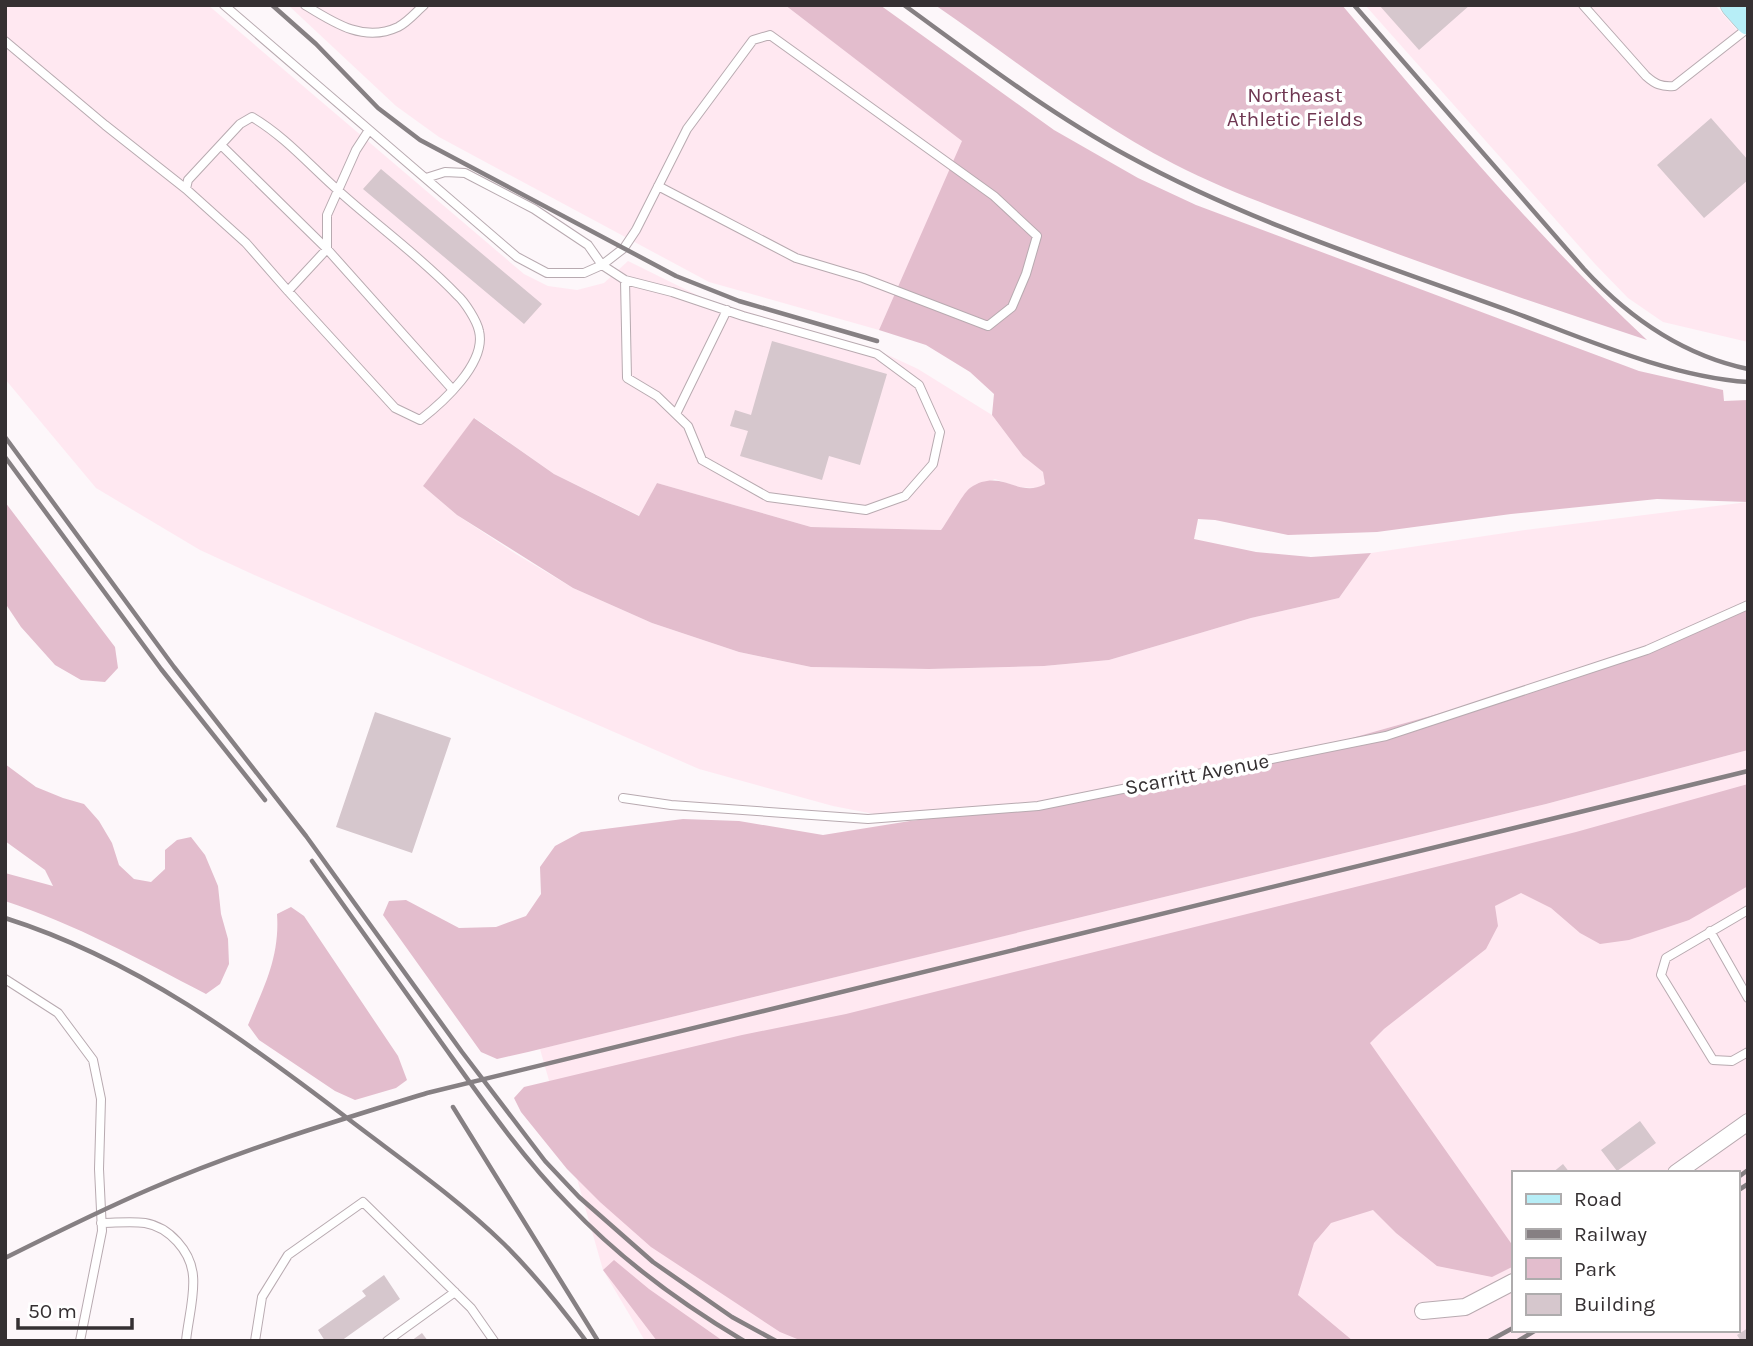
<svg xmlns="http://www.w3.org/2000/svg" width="1753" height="1346" viewBox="0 0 1753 1346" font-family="Karla,sans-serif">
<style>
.built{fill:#ffe8f1;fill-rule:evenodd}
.green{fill:#e3bdcd}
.building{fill:#d6c7cd}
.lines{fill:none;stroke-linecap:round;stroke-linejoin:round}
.service-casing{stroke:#b8aab0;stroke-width:10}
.minor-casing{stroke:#b8aab0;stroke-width:18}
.secondary-casing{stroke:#b8aab0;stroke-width:24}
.service{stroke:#fff;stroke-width:8}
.minor{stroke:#fff;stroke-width:16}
.secondary{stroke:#b7eef7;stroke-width:23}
.rail{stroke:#868083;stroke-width:4.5}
.labels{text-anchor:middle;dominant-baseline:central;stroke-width:7;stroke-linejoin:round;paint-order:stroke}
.park-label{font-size:21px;fill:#6f3752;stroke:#fff}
.street-label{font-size:21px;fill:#353032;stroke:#fff}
</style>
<rect width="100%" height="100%" fill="#fdf7fa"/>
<path class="built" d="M5 5H208L524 274 548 286 577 290 604 283 628 261 707 300 875 349 918 369 992 415 1023 456 1043 472 1045 484 1037 488 1018 487 995 479 968 490 941 530 811 527 657 483 640 516 554 474 475 418 423 486 457 515 516 554 573 588 652 623 739 652 811 667 929 669 1044 666 1109 660 1251 618 1339 598 1371 553 1525 530 1748 502V604L1604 667 1288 756 1058 803 910 821 833 806 699 769 259 577 200 550 96 488 5 379Z
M288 5H785L963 141 879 330 709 282 439 137 396 106Z
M1365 5H1715L1748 43V342L1663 322 1628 298 1595 264Z
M1748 750V1341H645L603 1270 540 1049 1546 804ZM1513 1173H1737V1330H1513Z"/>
<path class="green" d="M785 5H880L1054 130 1138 178 1196 205 1639 371 1723 390 1724 401 1748 400V502L1657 499 1511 514 1377 532 1288 535 1215 520 1198 519 1194 539 1256 552 1311 557 1371 553 1339 598 1251 618 1109 660 1044 666 929 669 811 667 739 652 652 623 573 588 457 515 423 486 474 418 554 474 639 516 657 483 811 527 941 530C948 521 963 493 970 488 1001 467 1018 499 1045 484L1043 472 1023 456 992 415 994 394 970 372 926 345 879 330 962 141Z
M935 5H1342C1439 120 1537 237 1647 340 1543 306 1439 270 1336 231 1282 210 1226 191 1174 164 1089 120 1014 59 935 5Z
M5 502 115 647 118 668 105 682 81 680 55 665 21 627 5 603Z
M1748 604V750L1546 804 528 1052 497 1059 481 1052 383 915 389 901 406 900 459 928 496 927 526 916 541 894 540 867 555 846 581 832 683 819 739 821 823 835 910 821 1058 803 1288 756 1604 667Z
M5 764 36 787 63 798 84 804 99 821 112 843 119 865 134 879 151 882 165 869V850L177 840 191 837 205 855 218 886 221 914 228 939 229 964 220 984 206 994C141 960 75 924 5 901V873L53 886 45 870 5 841Z
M1748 784V886L1689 920 1629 940 1600 944 1580 933 1551 908 1521 893 1495 906 1498 926 1486 949 1384 1029 1370 1043 1513 1246 1512 1267 1492 1277 1437 1266 1396 1233 1373 1210 1331 1223 1314 1243 1298 1295 1353 1341H802L780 1332 651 1247 600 1202 567 1169 521 1112 514 1098 524 1087 742 1035 846 1014 1576 832Z
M291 907 304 916 398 1056 407 1080 396 1088 355 1100 335 1091 259 1040 248 1025C264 987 280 957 277 914Z
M614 1260 649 1289 723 1341H657L603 1270Z"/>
<path class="building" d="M1379 5H1470L1419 50Z
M1711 118 1748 160V180L1704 218 1657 165Z
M381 169 542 304 524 324 363 189Z
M772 341 887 374 860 465 829 456 822 480 740 456 748 431 730 426 735 410 751 415Z
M375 712 451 738 412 853 336 827Z
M1640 1121 1656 1143 1617 1171 1601 1150Z
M1563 1164 1570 1173H1552Z
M384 1275 400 1299 341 1341H325L318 1330 366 1296 362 1291Z
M1748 1328V1341H1741L1737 1335Z
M422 1333 428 1341H411Z"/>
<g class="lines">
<defs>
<path id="service" d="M224 5 517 257 547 273H584L602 265 588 245 534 209 465 173 445 172 426 178
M305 5C334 23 364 43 398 27 408 22 416 12 424 5
M1583 5 1646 76C1655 84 1661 87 1674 86L1748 28
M5 41 105 125 186 189
M221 145 327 249 453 390
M625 280 627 378 657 396 688 426 702 460 768 497 866 510 905 496 933 464 940 432 919 385 877 354 743 316 672 292 625 280 602 265 624 248 636 230 687 129 753 40 770 35 994 196 1037 236 1026 274 1012 307 988 326 863 278 796 258 658 186
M288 291 246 243 186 189 188 180 240 124 252 117C286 137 311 167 341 193 379 227 422 258 457 295 465 302 477 321 479 331 487 363 442 403 420 420L395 408 288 291 327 249V215L356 150 369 130
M676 414 727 310
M623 798 671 805 868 819 1038 806 1386 736 1647 650 1748 605
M1748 910 1666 958 1661 975 1713 1060 1732 1061 1748 1052
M1710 931 1748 998
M5 979 58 1013 93 1060 101 1099 99 1169 102 1231 80 1341
M101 1223C115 1223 131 1221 145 1223 169 1227 191 1251 193 1276 195 1296 188 1320 186 1341
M255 1341 262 1297 288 1255 363 1202 471 1308 494 1341
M387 1341 455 1292"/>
<path id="minor" d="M1676 1173 1748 1122
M1423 1311 1465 1307 1513 1282"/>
<path id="secondary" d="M1732 5 1748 23"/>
</defs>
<use href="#service" class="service-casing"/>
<use href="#minor" class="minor-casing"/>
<use href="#secondary" class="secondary-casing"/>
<use href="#service" class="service"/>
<use href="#minor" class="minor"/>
<use href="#secondary" class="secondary"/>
<path class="rail" d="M272 5 316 44 378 108 420 140 676 276 739 301 877 341
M904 5C977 58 1049 113 1128 156 1249 222 1381 264 1510 311 1583 338 1670 377 1748 382
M1354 5 1584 269C1629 318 1682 355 1748 369
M5 437 174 667 306 836 462 1052 545 1161 579 1197 653 1262 732 1317 776 1341
M5 457 161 669 265 800
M312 861C355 922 398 982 441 1042 481 1098 521 1156 569 1205 620 1259 680 1303 744 1341
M5 918C135 959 244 1039 351 1121 402 1160 457 1198 504 1244 534 1274 561 1307 586 1341
M453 1107 598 1341
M1737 1178 1748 1170
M1737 1191 1748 1184
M5 1258C53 1234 101 1210 150 1189 240 1150 333 1122 427 1093L1748 771
M1489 1341 1513 1328
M1518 1341 1536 1330"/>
</g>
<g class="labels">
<g class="park-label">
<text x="1295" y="95">Northeast<tspan x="1295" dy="24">Athletic Fields</tspan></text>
</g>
<g class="street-label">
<text transform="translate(1197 774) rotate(-11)">Scarritt Avenue</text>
</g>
</g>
<rect width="1753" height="1346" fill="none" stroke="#353032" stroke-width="14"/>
<rect x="1512" y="1171" width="228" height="161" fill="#ffffff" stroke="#aeacad" stroke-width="2"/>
<rect x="1526" y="1194" width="35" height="10" fill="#b7eef7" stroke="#aeacad" stroke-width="2"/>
<text x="1574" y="1206" font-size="21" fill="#353032">Road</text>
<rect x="1526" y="1229" width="35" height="10" fill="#868083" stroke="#aeacad" stroke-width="2"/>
<text x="1574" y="1241" font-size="21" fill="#353032">Railway</text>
<rect x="1526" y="1258" width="35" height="21" fill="#e3bdcd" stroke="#aeacad" stroke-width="2"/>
<text x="1574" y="1276" font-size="21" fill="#353032">Park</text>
<rect x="1526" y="1294" width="35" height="21" fill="#d6c7cd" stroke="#aeacad" stroke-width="2"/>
<text x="1574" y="1311" font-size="21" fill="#353032">Building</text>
<path d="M18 1318v10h114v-10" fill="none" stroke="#353032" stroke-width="3.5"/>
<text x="28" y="1318" font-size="21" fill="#353032" stroke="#ffffff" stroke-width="5" paint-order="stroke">50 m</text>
</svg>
